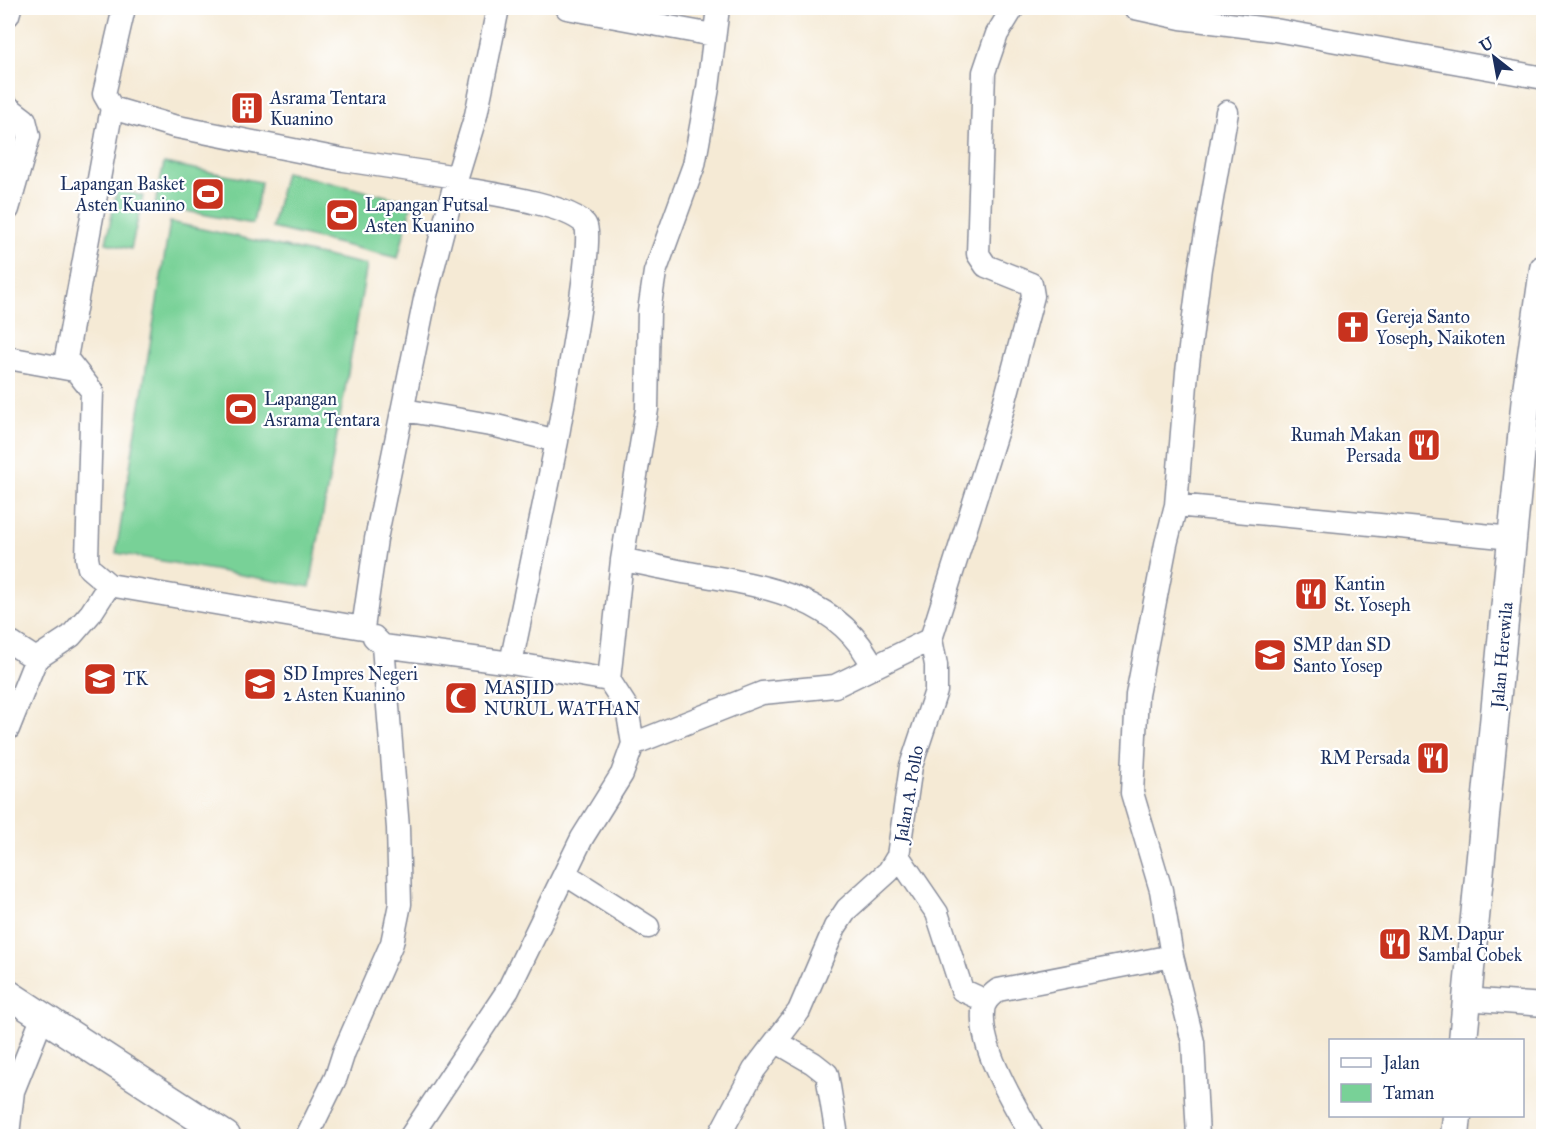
<svg xmlns="http://www.w3.org/2000/svg" width="1551" height="1144" viewBox="0 0 1551 1144" font-family="'IM FELL Great Primer',serif">
<style>
.park{fill:#78d197;stroke:#4a807a;stroke-width:1.5}
.lines{fill:none;stroke-linecap:round;stroke-linejoin:round}
.minor-casing{stroke:#888c9a;stroke-width:25}
.major-casing{stroke:#888c9a;stroke-width:31}
.minor{stroke:#fff;stroke-width:22}
.major{stroke:#fff;stroke-width:28}
.labels{text-anchor:middle;dominant-baseline:central;stroke-width:4.5;stroke-linejoin:round;paint-order:stroke}
.poi-label{font-size:18px;fill:#1b2f5e;stroke:#fff;text-anchor:start}
.street-label{font-size:18px;fill:#1b2f5e;stroke:#fff}
</style>
<rect width="100%" height="100%" fill="#fff"/>
<filter id="ink" filterUnits="userSpaceOnUse"><feTurbulence type="fractalNoise" baseFrequency=".0167" numOctaves="2"/><feDisplacementMap in="SourceGraphic" scale="12" xChannelSelector="R" yChannelSelector="G"/><feConvolveMatrix kernelMatrix="1 2 1 2 8 2 1 2 1" color-interpolation-filters="sRGB"/></filter>
<filter id="wash" filterUnits="userSpaceOnUse"><feTurbulence type="fractalNoise" baseFrequency=".008" numOctaves="4" result="noise"/><feDisplacementMap in="SourceGraphic" scale="24" xChannelSelector="R" yChannelSelector="G"/><feGaussianBlur stdDeviation="1.35" result="paint"/><feColorMatrix in="noise" values="0 0 0 0 0 0 0 0 0 0 0 0 0 0 0 0 0 1.4 0 .05"/><feComposite in="paint" operator="in"/></filter>
<g filter="url(#wash)">
<rect width="100%" height="100%" fill="#f5ead5"/>
<path class="park" d="M164 163 261 182 253 224 155 205Z
M285 172 412 202 398 258 272 228Z
M117 190 143 196 131 249 106 243Z
M170 222 367 265 310 587 116 553Z"/>
</g>
<g filter="url(#ink)">
<g class="lines">
<defs>
<path id="minor" d="M567 8 713 35
M1135 8 1181 18 1275 30 1544 78
M8 15 10 8
M8 107 25 120 29 136 8 209
M112 108 104 94 124 8
M457 177 344 160 173 126 112 108 66 358 92 391 87 558 89 568 109 585 363 628 376 539 425 299 454 187 476 115 498 8
M454 187C484 193 565 203 585 224 596 236 561 413 557 441
M8 358 74 370
M404 410 496 426 557 441 511 663
M1176 505 1187 372 1200 268 1227 112
M622 560C644 563 667 569 689 573 759 585 840 595 873 667
M374 637 383 646 511 663 609 680
M8 641 36 659
M8 729 36 659 71 636 91 613 109 585
M633 744 762 693 835 686 931 639
M898 856 937 913 962 990 986 1001
M565 874 648 927
M1172 956 1193 1042 1198 1136
M1466 999 1544 1005
M777 1042 813 1063 827 1074 837 1136
M8 1135 13 1091 43 1016
M307 1136 336 1077 344 1052 392 943 400 904 398 828 383 646
M411 1136 508 990 582 838 622 774 633 744 627 708 609 680 622 560 647 409 649 311 655 272 694 165 708 88 718 8
M719 1136 754 1070 799 1011 835 927 847 909 889 871 898 856 911 766 936 691V665L931 639 997 430 1033 296 1031 284 986 266 978 254 984 72 997 34 1013 8
M1032 1136C1014 1104 980 1050 983 1012 983 1002 990 996 998 990L1172 956 1161 890 1132 793 1137 695 1166 544 1176 505 1512 538"/>
<path id="major" d="M8 994 226 1136
M1463 1040 1526 397 1544 269
M1455 1136 1457 1116"/>
</defs>
<use href="#minor" class="minor-casing"/>
<use href="#major" class="major-casing"/>
<use href="#minor" class="minor"/>
<use href="#major" class="major"/>
</g>
</g>
<defs>
<symbol id="building-square" viewBox="-11 -11 22 22"><rect x="-9" y="-9" width="18" height="18" rx="4" fill="#c8321e" stroke="#fff"/><path d="M-4-6H4V6H1V3H-1V6H-4ZM-2.5-4.3h1.7v1.8h-1.7ZM.8-4.3h1.7v1.8H.8ZM-2.5-1h1.7V.8h-1.7ZM.8-1h1.7V.8H.8Z" fill="#fff"/></symbol>
<symbol id="stadium-square" viewBox="-11 -11 22 22"><rect x="-9" y="-9" width="18" height="18" rx="4" fill="#c8321e" stroke="#fff"/><path d="M0-5a6.5 5 0 1 0 0 10a6.5 5 0 1 0 0-10ZM-3.5-1.8h7v3.6h-7Z" fill="#fff"/></symbol>
<symbol id="church-square" viewBox="-11 -11 22 22"><rect x="-9" y="-9" width="18" height="18" rx="4" fill="#c8321e" stroke="#fff"/><path d="M-1.2-6h2.4v3.5h3.3v2.4h-3.3V6h-2.4V-.1h-3.3v-2.4h3.3Z" fill="#fff"/></symbol>
<symbol id="restaurant-square" viewBox="-11 -11 22 22"><rect x="-9" y="-9" width="18" height="18" rx="4" fill="#c8321e" stroke="#fff"/><path d="M-5-6h1v4h1v-4h1v4h1v-4h1v5L-1.5 .5V6h-2V.5L-5-1ZM5-6V6H3V1.5H1.5Q1.5-4 5-6Z" fill="#fff"/></symbol>
<symbol id="school-square" viewBox="-11 -11 22 22"><rect x="-9" y="-9" width="18" height="18" rx="4" fill="#c8321e" stroke="#fff"/><path d="M0-5L7-2L0 1L-7-2ZM-4 1L0 2.5L4 1V4Q0 6-4 4Z" fill="#fff"/></symbol>
<symbol id="mosque-square" viewBox="-11 -11 22 22"><rect x="-9" y="-9" width="18" height="18" rx="4" fill="#c8321e" stroke="#fff"/><path d="M3.5-4.9A6 6 0 1 0 3.5 4.9A5 5 0 1 1 3.5-4.9Z" fill="#fff"/></symbol>
</defs>
<g fill-rule="evenodd">
<use href="#building-square" x="228" y="89" width="38" height="38"/>
<use href="#stadium-square" x="189" y="175" width="38" height="38"/>
<use href="#stadium-square" x="323" y="196" width="38" height="38"/>
<use href="#church-square" x="1334" y="308" width="38" height="38"/>
<use href="#stadium-square" x="222" y="390" width="38" height="38"/>
<use href="#restaurant-square" x="1405" y="426" width="38" height="38"/>
<use href="#restaurant-square" x="1292" y="575" width="38" height="38"/>
<use href="#school-square" x="1251" y="636" width="38" height="38"/>
<use href="#school-square" x="81" y="660" width="38" height="38"/>
<use href="#school-square" x="241" y="665" width="38" height="38"/>
<use href="#mosque-square" x="442" y="679" width="38" height="38"/>
<use href="#restaurant-square" x="1414" y="739" width="38" height="38"/>
<use href="#restaurant-square" x="1376" y="925" width="38" height="38"/>
</g>
<g class="labels">
<g class="poi-label">
<text x="270" y="98">Asrama Tentara<tspan x="270" dy="21">Kuanino</tspan></text>
<text x="185" y="184" text-anchor="end">Lapangan Basket<tspan x="185" dy="21">Asten Kuanino</tspan></text>
<text x="365" y="205">Lapangan Futsal<tspan x="365" dy="21">Asten Kuanino</tspan></text>
<text x="1376" y="317">Gereja Santo<tspan x="1376" dy="21">Yoseph, Naikoten</tspan></text>
<text x="264" y="399">Lapangan<tspan x="264" dy="21">Asrama Tentara</tspan></text>
<text x="1401" y="435" text-anchor="end">Rumah Makan<tspan x="1401" dy="21">Persada</tspan></text>
<text x="1334" y="584">Kantin<tspan x="1334" dy="21">St. Yoseph</tspan></text>
<text x="1293" y="645">SMP dan SD<tspan x="1293" dy="21">Santo Yosep</tspan></text>
<text x="283" y="674">SD Impres Negeri<tspan x="283" dy="21">2 Asten Kuanino</tspan></text>
<text x="123" y="679">TK</text>
<text x="484" y="688">MASJID<tspan x="484" dy="21">NURUL WATHAN</tspan></text>
<text x="1410" y="758" text-anchor="end">RM Persada</text>
<text x="1418" y="934">RM. Dapur<tspan x="1418" dy="21">Sambal Cobek</tspan></text>
</g>
<g class="street-label">
<text transform="translate(1502 655) rotate(-85)">Jalan Herewila</text>
<text transform="translate(909 794) rotate(-80)">Jalan A. Pollo</text>
</g>
</g>
<rect width="1551" height="1144" fill="none" stroke="#fff" stroke-width="30"/>
<rect x="1329" y="1039" width="195" height="78" fill="#ffffff" stroke="#a4acbf" stroke-width="1.5"/>
<rect x="1341" y="1058" width="30" height="9" fill="#ffffff" stroke="#a4acbf" stroke-width="1.5"/>
<text x="1383" y="1069" font-size="18" fill="#1b2f5e">Jalan</text>
<rect x="1341" y="1084" width="30" height="18" fill="#78d197" stroke="#a4acbf" stroke-width="1.5"/>
<text x="1383" y="1099" font-size="18" fill="#1b2f5e">Taman</text>
<g transform="translate(1494 57) rotate(329)" stroke="#ffffff" stroke-width="4.5" paint-order="stroke">
<path d="M0-4.5L10 22L0 15L-10 22Z" fill="#1b2f5e"/>
<text y="-9" font-size="16" font-weight="bold" text-anchor="middle" fill="#1b2f5e">U</text>
</g>
</svg>
